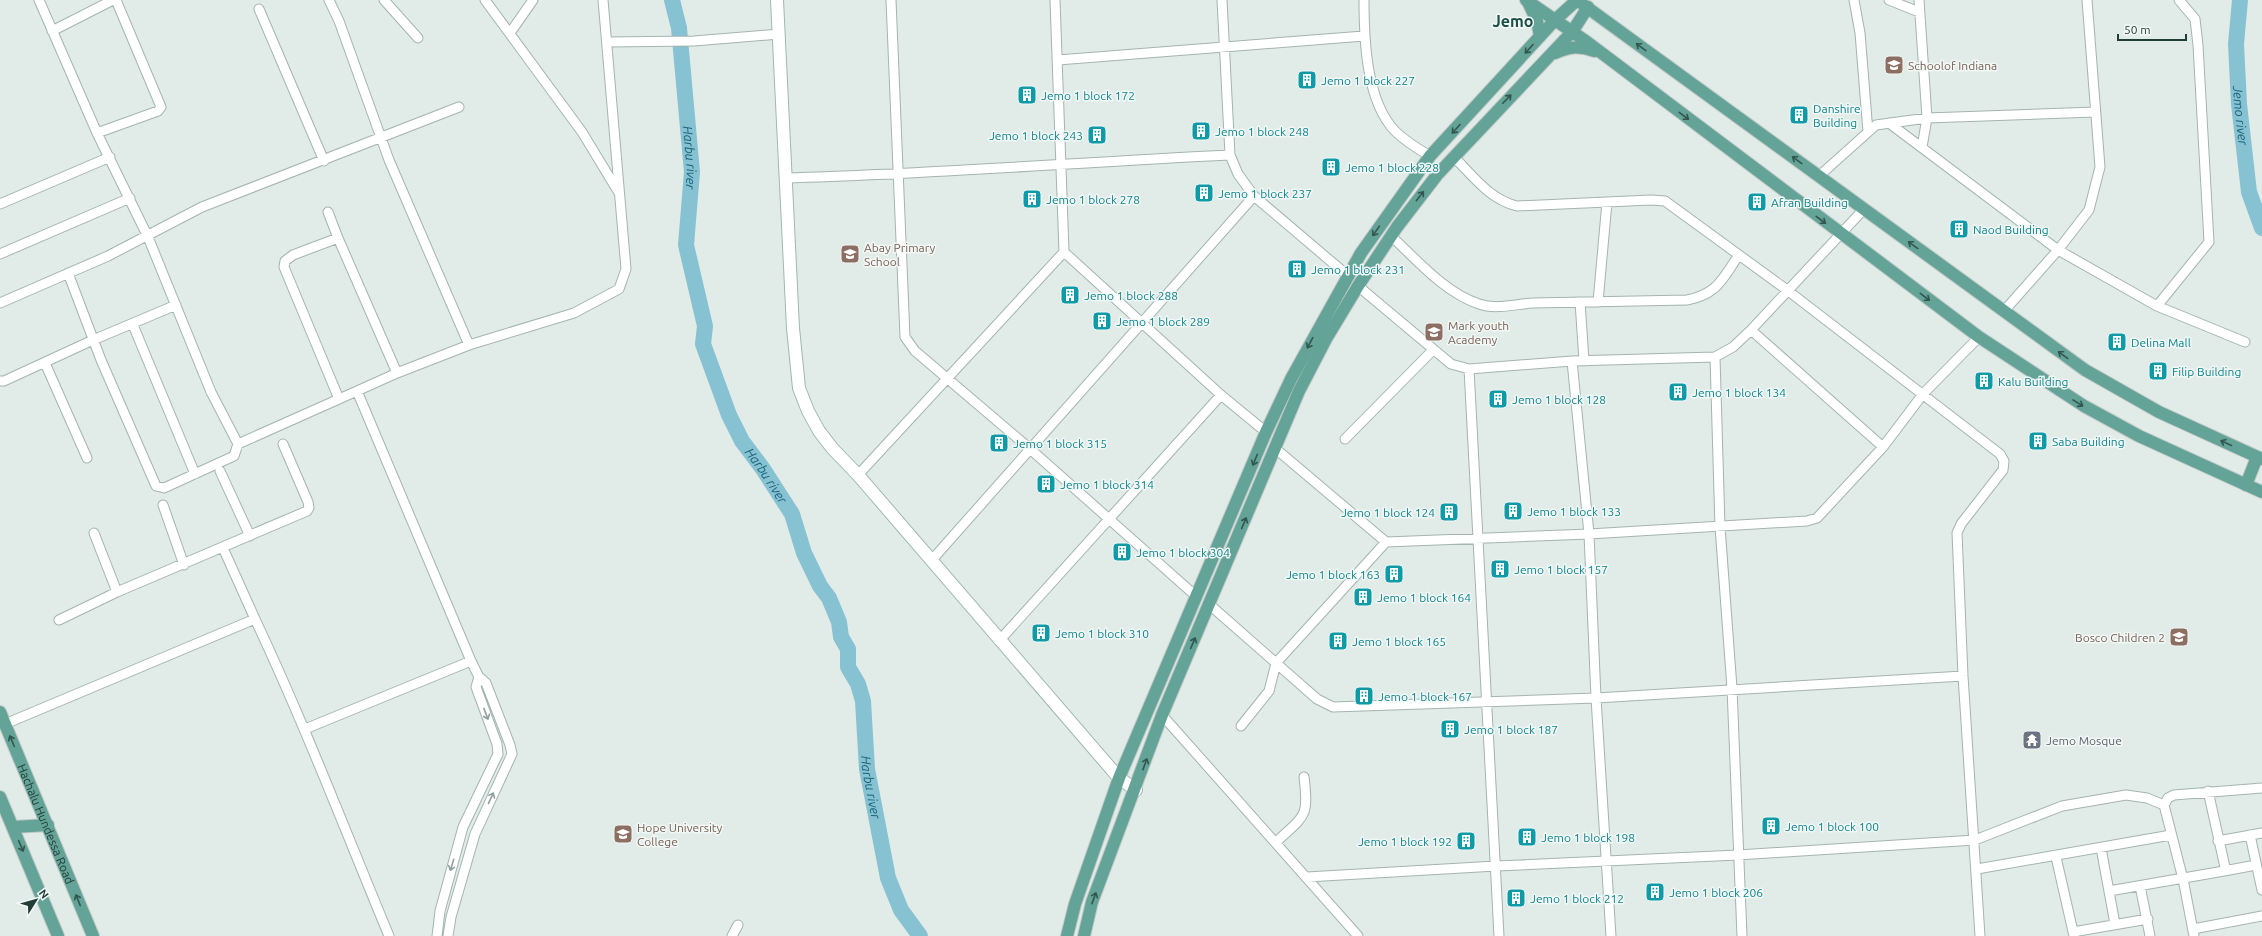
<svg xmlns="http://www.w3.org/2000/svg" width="2262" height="936" viewBox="0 0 2262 936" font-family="Ubuntu,sans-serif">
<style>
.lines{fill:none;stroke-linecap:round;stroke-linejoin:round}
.river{stroke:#87c2d3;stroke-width:16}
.street-casing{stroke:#a4b4b0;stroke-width:11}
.secondary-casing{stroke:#9fb8b1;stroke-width:14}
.primary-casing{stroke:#c1c9c7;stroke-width:14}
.street{stroke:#fff;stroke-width:9}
.secondary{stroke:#fff;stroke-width:12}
.primary{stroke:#64a397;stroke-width:12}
.oneway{stroke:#325650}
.oneway2{stroke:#909e9c}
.labels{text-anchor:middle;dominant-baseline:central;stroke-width:3;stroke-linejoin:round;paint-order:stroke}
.education-label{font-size:12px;fill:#785e54;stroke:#f2f8f5;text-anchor:start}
.culture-label{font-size:12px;fill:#0d838f;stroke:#f2f8f5;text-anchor:start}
.worship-label{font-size:12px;fill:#5b616d;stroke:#f2f8f5;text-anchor:start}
.street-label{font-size:12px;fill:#213d38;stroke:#f2f8f5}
.water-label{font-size:13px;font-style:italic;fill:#19637b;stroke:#f2f8f5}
.district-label{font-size:16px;font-weight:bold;fill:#1c5047;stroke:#f2f8f5}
</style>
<rect width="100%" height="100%" fill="#e1ece8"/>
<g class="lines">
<g class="river">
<path id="s1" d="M672 0 679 28 692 172 686 245 705 326 703 344 729 415 742 441 763 469 792 514 804 553 820 586 829 598 839 622 841 637 848 649V667L858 684 863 701 867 769 888 878 901 910 920 936"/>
<path id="s2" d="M2240 0 2236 44 2239 104 2249 192 2262 228"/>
</g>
<defs>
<path id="street" d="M39 0 97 133 148 237 211 392 238 444 234 456 164 488 156 486 101 360 68 273
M329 0 339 21 389 160 469 345
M384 0 418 38
M485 0 582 132 619 193
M891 0 905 337 915 351 1029 448 1197 597
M1055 0 1064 252 1221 395 1266 432
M1222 0 1230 155 1238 174 1254 196 1347 275
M1364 0C1364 39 1366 101 1395 131 1405 141 1418 149 1430 156
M1854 0 1860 33 1868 132
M1889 0 1919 12
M1919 0 1927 118 1922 147
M259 9 324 161
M52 31 113 0
M510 33 533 0
M607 42 694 41 779 34
M1058 60 1364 36
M1889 123 2058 250 2157 306 2245 342
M97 133 158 111 161 107 116 0
M1453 156C1473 176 1489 199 1517 206L1651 200 1665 201 1787 290 2000 454 2004 461 2003 470 1961 524 1957 533 1963 676 1980 936
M1819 176 1876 125 1927 118 2095 112
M786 178C934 174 1082 162 1230 155
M0 204 110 157
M328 212 338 238
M1391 236C1417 260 1445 293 1479 304 1496 310 1516 304 1533 303 1584 302 1636 301 1687 300 1718 294 1722 279 1739 255
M0 254 130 198
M1358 286 1451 364 1469 369 1572 361 1715 357 1733 347 1751 330 1864 209
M1580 302 1584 361
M1598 302 1607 202
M0 303 108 256 202 207 459 107
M2157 306 2209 242 2198 45 2195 19 2179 0
M2004 311 2058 250 2089 210 2100 167 2087 0
M133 325 195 474
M1751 330 1883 447
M1715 357 1720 527 1732 688 1742 936
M1572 361 1589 534 1596 698 1611 936
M45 363 87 458
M1469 369 1499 936
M0 381H4L93 340 176 305
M357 391 397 373 469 345 574 313 619 289 626 269 603 0
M339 399 284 267 285 261 293 255 338 238 397 373
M1345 439 1433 350
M238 444 357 391 471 661 479 677 486 683 510 745 512 754 475 834 451 917 448 936
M1276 449 1386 542 1589 534 1807 521 1817 518 1883 447 1923 394 1979 337
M220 471 250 536
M858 475 1064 252
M163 505 184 565
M94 533 117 592
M223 548 255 619
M931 561 1254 196
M1210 605 1317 699 1333 707 1596 698 1963 676
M59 620 117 592 307 511 309 508 308 502 283 444
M999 641 1221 395
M1162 715 1358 936
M5 724 255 619C304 723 345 830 389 936
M1241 726 1269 691 1276 663 1386 542
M305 729 471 661
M2250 835 2262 890
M2218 841 2262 833
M1276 842C1305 815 1309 818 1304 777
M2101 848 2115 924
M2056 857 2074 936
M1977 869 2171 835
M2224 871 2256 865
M1307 877 1496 866 1738 855 1975 840 2062 806 2126 795 2147 798 2164 805
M2140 886 2150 936
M2109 891 2224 871 2225 867 2208 791
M2193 929 2262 916
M2073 932 2148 919
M437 936 440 911 463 827 498 754 497 744 476 687 479 677
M732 936 738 925
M2194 936 2183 879 2164 805 2168 798 2174 795 2262 788"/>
<path id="secondary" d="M777 0 793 328 799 388 808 411 819 431 832 448 858 475 1119 778 1136 790"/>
<g id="primary">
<path d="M1526 0 1587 42 1979 337 2084 406 2139 436 2262 492"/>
<path d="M1528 2 1537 21 1540 36"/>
<path d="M1581 3 2085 370 2159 412 2262 459"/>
<path d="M1555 53C1569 47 1579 45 1594 51"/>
<path d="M2246 485 2257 457"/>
<path id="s3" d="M0 712 93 936"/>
<path d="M0 797 58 936"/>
<path d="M13 827 48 825"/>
<path d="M1067 936 1075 904 1119 778 1266 432 1291 379 1361 253 1430 156 1555 20 1577 0"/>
<path d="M1084 936 1092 902 1162 715 1299 391 1326 339 1358 286 1397 227 1437 175 1572 32 1588 7"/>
</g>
</defs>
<use href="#street" class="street-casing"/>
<use href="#secondary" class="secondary-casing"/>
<use href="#primary" class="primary-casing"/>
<use href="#street" class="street"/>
<use href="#secondary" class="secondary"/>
<use href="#primary" class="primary"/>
</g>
<defs><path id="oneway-shaft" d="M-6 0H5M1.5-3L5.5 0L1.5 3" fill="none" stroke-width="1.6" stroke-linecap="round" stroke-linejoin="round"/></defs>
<g class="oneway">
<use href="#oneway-shaft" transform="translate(1641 47) rotate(-144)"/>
<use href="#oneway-shaft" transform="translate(1529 49) rotate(132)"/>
<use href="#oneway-shaft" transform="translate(1507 99) rotate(-46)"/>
<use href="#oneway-shaft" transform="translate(1684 116) rotate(37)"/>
<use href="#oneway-shaft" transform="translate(1456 129) rotate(132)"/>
<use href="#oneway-shaft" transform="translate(1797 160) rotate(-144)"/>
<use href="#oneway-shaft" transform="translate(1420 196) rotate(-52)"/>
<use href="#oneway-shaft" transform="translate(1821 220) rotate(37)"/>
<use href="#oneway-shaft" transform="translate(1376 231) rotate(125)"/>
<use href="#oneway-shaft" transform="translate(1913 245) rotate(-144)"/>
<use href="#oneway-shaft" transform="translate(1925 297) rotate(37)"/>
<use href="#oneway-shaft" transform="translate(1310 343) rotate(118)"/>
<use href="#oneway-shaft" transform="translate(2063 355) rotate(-144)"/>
<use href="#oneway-shaft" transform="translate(2078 403) rotate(32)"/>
<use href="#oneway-shaft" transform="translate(2226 443) rotate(-155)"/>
<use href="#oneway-shaft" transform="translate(1255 460) rotate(112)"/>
<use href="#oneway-shaft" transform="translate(1244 523) rotate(-67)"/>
<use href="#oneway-shaft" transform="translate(1193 643) rotate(-67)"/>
<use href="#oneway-shaft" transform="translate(12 741) rotate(-113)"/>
<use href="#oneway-shaft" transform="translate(1145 764) rotate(-70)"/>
<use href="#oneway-shaft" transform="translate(21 846) rotate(67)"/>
<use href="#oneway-shaft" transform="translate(1094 898) rotate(-70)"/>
<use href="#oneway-shaft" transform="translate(78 900) rotate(-112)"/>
</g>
<g class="oneway2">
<use href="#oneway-shaft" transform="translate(486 714) rotate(69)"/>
<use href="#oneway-shaft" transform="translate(491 798) rotate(-65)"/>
<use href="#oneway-shaft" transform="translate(452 865) rotate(107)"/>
</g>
<defs>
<symbol id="school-square" viewBox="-11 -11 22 22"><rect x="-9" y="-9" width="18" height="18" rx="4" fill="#8d6e63" stroke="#f2f8f5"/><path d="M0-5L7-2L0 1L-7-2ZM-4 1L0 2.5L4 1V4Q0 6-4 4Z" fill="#fff"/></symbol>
<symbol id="building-square" viewBox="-11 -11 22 22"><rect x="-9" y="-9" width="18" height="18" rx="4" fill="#0f9aa8" stroke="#f2f8f5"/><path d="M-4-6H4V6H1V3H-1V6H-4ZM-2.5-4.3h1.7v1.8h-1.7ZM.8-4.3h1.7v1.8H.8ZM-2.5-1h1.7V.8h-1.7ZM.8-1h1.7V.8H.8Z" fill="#fff"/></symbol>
<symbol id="temple-square" viewBox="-11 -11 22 22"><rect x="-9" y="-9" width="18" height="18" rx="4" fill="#6b7280" stroke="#f2f8f5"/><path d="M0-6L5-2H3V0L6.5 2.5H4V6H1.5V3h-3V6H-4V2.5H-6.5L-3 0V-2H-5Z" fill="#fff"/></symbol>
</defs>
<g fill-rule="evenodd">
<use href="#school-square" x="1883" y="54" width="22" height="22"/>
<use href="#building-square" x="1296" y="69" width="22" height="22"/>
<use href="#building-square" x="1016" y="84" width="22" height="22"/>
<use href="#building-square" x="1788" y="104" width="22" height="22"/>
<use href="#building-square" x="1190" y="120" width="22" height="22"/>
<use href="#building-square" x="1086" y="124" width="22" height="22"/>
<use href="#building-square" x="1320" y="156" width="22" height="22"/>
<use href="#building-square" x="1193" y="182" width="22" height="22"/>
<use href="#building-square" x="1021" y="188" width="22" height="22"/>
<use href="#building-square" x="1746" y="191" width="22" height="22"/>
<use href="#building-square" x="1948" y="218" width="22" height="22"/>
<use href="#school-square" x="839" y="243" width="22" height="22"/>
<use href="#building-square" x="1286" y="258" width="22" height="22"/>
<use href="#building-square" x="1059" y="284" width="22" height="22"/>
<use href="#building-square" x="1091" y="310" width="22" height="22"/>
<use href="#school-square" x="1423" y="321" width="22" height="22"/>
<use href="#building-square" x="2106" y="331" width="22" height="22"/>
<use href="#building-square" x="2147" y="360" width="22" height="22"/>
<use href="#building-square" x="1973" y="370" width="22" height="22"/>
<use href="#building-square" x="1667" y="381" width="22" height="22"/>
<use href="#building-square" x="1487" y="388" width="22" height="22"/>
<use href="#building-square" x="2027" y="430" width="22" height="22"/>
<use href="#building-square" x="988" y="432" width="22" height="22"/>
<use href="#building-square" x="1035" y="473" width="22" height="22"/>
<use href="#building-square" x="1502" y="500" width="22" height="22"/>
<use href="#building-square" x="1438" y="501" width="22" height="22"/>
<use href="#building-square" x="1111" y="541" width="22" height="22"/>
<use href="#building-square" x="1489" y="558" width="22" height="22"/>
<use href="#building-square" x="1383" y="563" width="22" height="22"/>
<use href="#building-square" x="1352" y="586" width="22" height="22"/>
<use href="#building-square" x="1030" y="622" width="22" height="22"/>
<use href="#school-square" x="2168" y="626" width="22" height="22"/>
<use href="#building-square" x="1327" y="630" width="22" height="22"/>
<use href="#building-square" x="1353" y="685" width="22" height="22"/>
<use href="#building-square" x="1439" y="718" width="22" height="22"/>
<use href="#temple-square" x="2021" y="729" width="22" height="22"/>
<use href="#building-square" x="1760" y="815" width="22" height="22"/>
<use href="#school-square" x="612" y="823" width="22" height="22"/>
<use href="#building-square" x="1516" y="826" width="22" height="22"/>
<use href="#building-square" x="1455" y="830" width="22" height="22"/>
<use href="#building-square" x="1644" y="881" width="22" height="22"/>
<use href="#building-square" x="1505" y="887" width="22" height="22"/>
</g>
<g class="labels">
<g class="education-label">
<text x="1908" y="65">Schoolof Indiana</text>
<text x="864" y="247">Abay Primary<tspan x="864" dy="14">School</tspan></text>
<text x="1448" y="325">Mark youth<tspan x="1448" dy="14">Academy</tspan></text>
<text x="2165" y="637" text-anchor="end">Bosco Children 2</text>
<text x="637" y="827">Hope University<tspan x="637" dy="14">College</tspan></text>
</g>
<g class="culture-label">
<text x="1321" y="80">Jemo 1 block 227</text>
<text x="1041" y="95">Jemo 1 block 172</text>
<text x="1813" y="108">Danshire<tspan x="1813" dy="14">Building</tspan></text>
<text x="1215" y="131">Jemo 1 block 248</text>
<text x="1083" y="135" text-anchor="end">Jemo 1 block 243</text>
<text x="1345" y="167">Jemo 1 block 228</text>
<text x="1218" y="193">Jemo 1 block 237</text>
<text x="1046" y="199">Jemo 1 block 278</text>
<text x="1771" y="202">Afran Building</text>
<text x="1973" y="229">Naod Building</text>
<text x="1311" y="269">Jemo 1 block 231</text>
<text x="1084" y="295">Jemo 1 block 288</text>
<text x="1116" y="321">Jemo 1 block 289</text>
<text x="2131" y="342">Delina Mall</text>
<text x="2172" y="371">Filip Building</text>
<text x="1998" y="381">Kalu Building</text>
<text x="1692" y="392">Jemo 1 block 134</text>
<text x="1512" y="399">Jemo 1 block 128</text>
<text x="2052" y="441">Saba Building</text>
<text x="1013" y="443">Jemo 1 block 315</text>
<text x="1060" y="484">Jemo 1 block 314</text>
<text x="1527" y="511">Jemo 1 block 133</text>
<text x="1435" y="512" text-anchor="end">Jemo 1 block 124</text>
<text x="1136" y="552">Jemo 1 block 304</text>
<text x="1514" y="569">Jemo 1 block 157</text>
<text x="1380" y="574" text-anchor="end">Jemo 1 block 163</text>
<text x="1377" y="597">Jemo 1 block 164</text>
<text x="1055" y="633">Jemo 1 block 310</text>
<text x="1352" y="641">Jemo 1 block 165</text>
<text x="1378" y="696">Jemo 1 block 167</text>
<text x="1464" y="729">Jemo 1 block 187</text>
<text x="1785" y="826">Jemo 1 block 100</text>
<text x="1541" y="837">Jemo 1 block 198</text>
<text x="1452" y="841" text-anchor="end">Jemo 1 block 192</text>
<text x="1669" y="892">Jemo 1 block 206</text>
<text x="1530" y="898">Jemo 1 block 212</text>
</g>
<g class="worship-label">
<text x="2046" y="740">Jemo Mosque</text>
</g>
<g class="street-label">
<text stroke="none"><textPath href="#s3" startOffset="121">Hachalu Hundessa Road</textPath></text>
</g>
<g class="water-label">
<text stroke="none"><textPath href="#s2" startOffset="116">Jemo river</textPath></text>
<text stroke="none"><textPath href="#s1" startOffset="159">Harbu river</textPath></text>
<text stroke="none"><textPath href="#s1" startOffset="495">Harbu river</textPath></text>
<text stroke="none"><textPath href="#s1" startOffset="831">Harbu river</textPath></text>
</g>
<g class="district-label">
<text x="1513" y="21">Jemo</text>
</g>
</g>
<g transform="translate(36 900) rotate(53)" stroke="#f2f8f5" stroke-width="3" paint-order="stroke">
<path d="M0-3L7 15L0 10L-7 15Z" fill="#213d38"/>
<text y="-6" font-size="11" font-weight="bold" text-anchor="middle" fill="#213d38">N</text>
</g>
<path d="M2118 34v6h68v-6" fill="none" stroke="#213d38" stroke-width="2"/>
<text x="2124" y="34" font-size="12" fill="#213d38" stroke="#f2f8f5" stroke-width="3" paint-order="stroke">50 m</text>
</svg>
